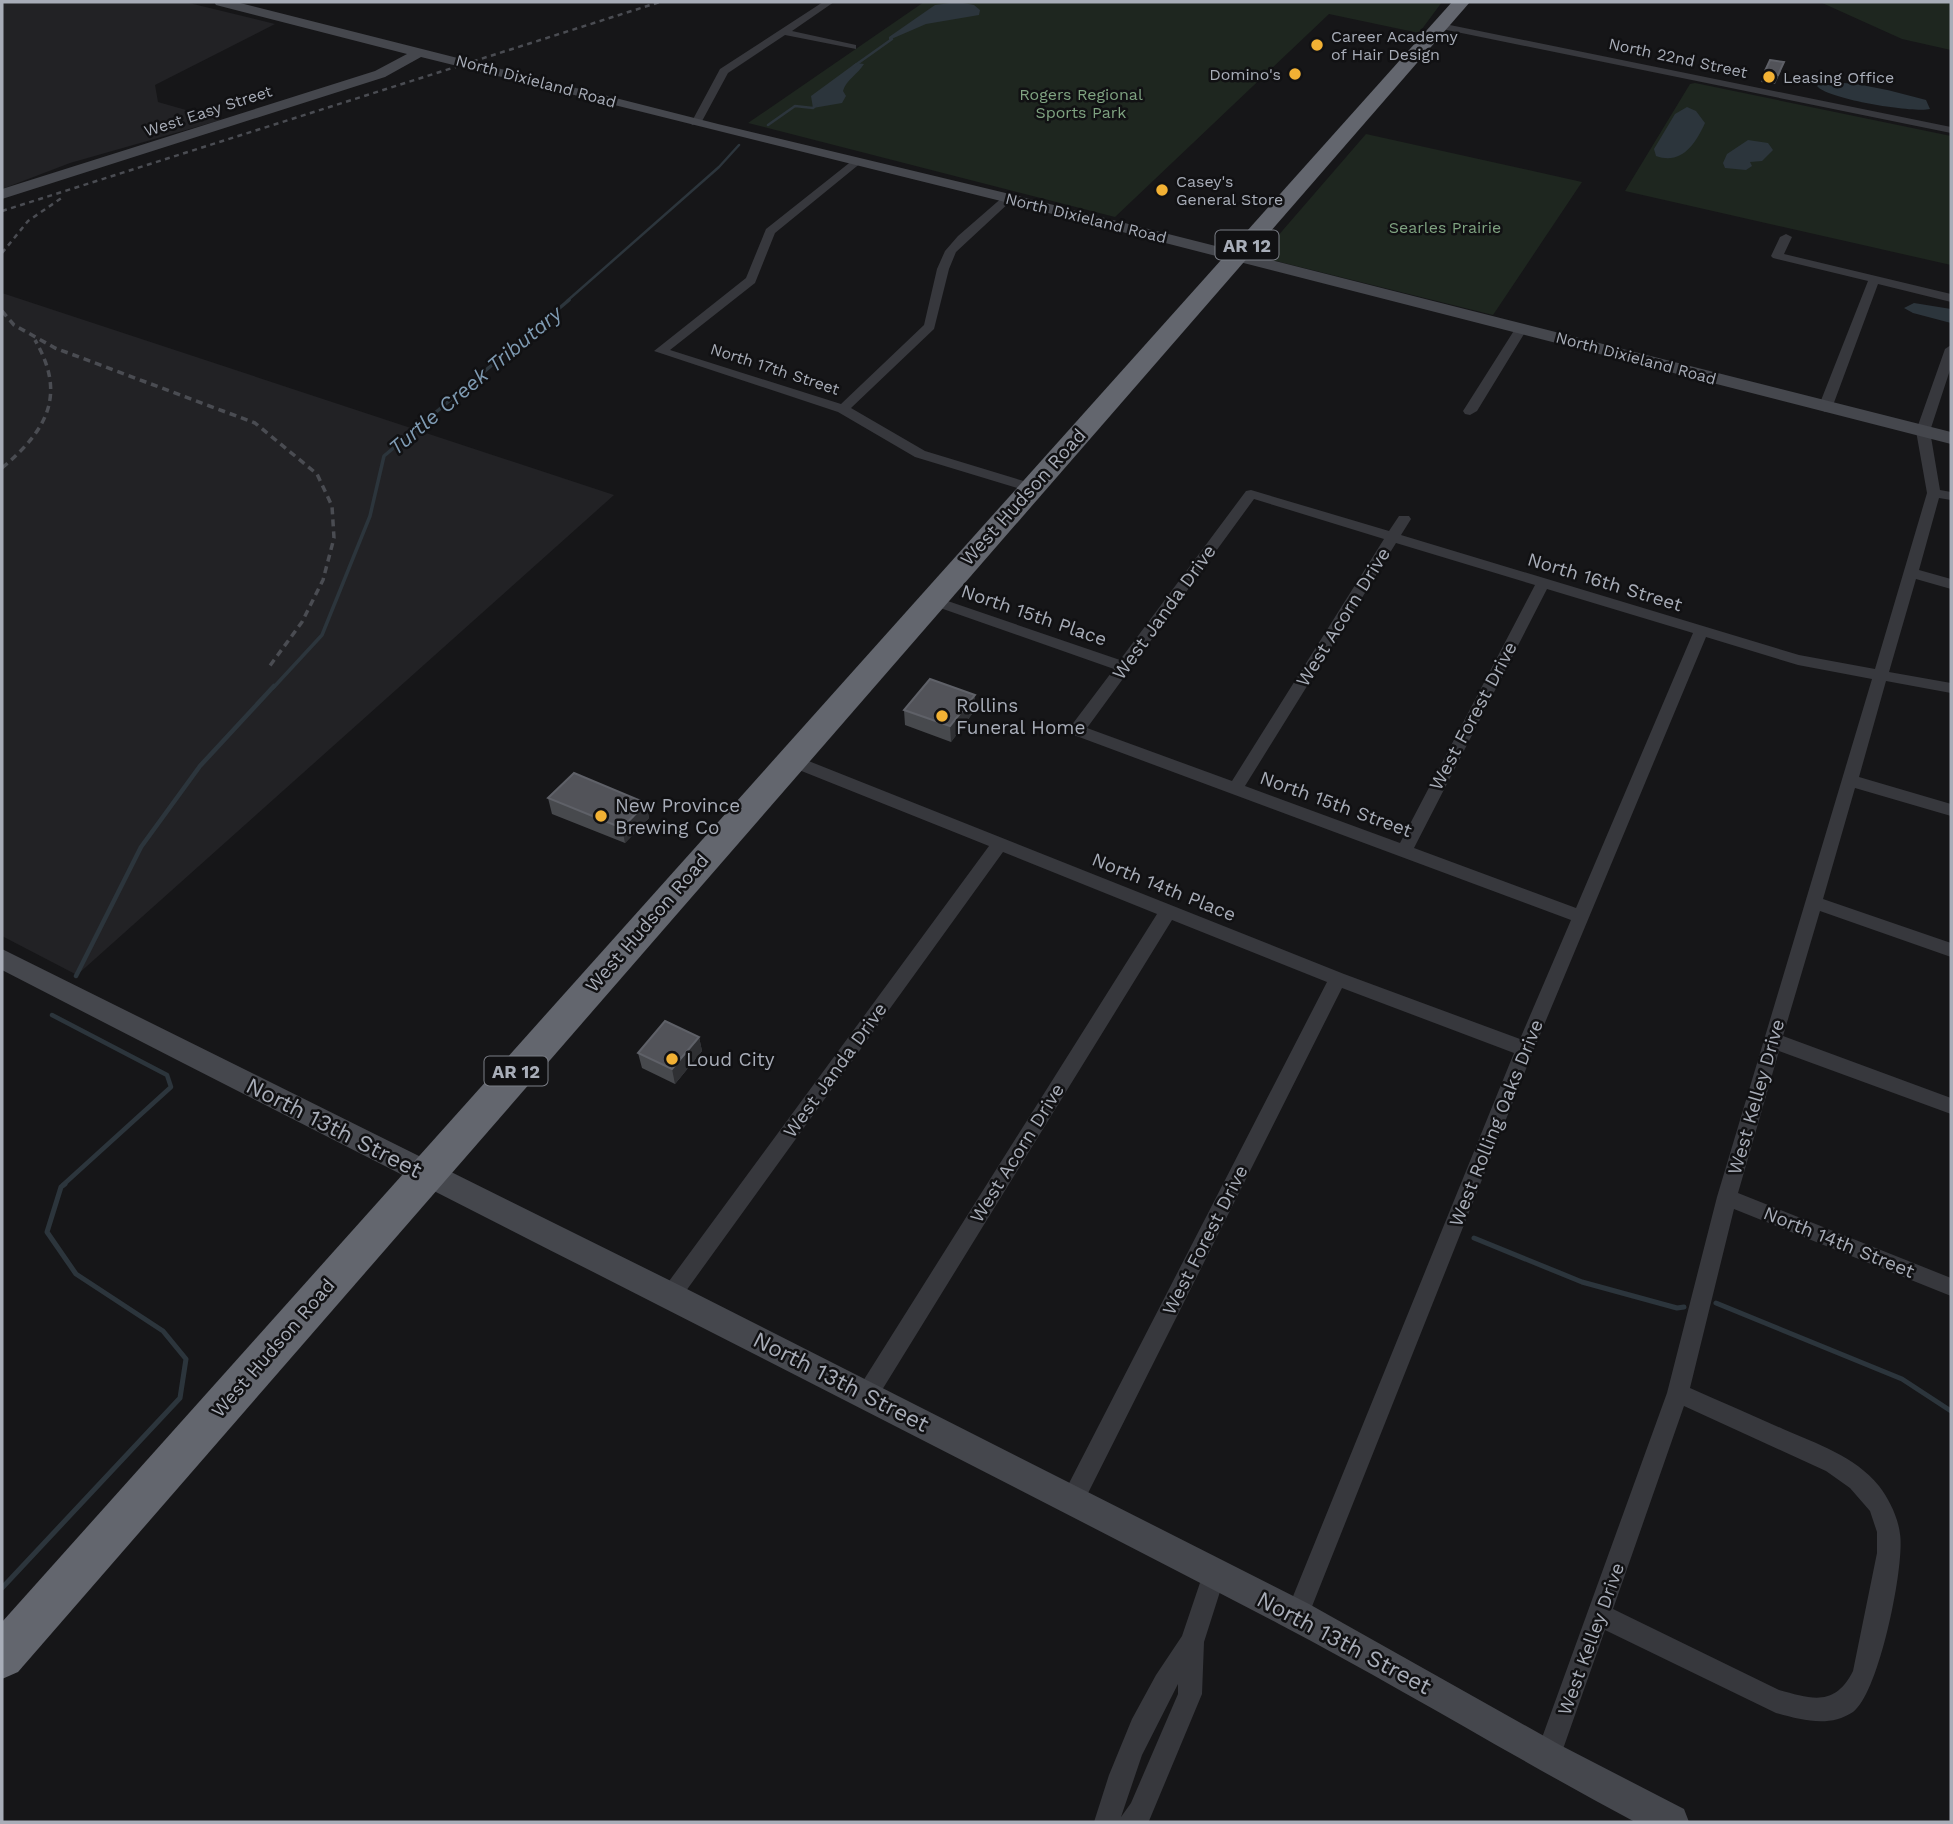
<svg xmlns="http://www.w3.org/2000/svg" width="1953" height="1824" viewBox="0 0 1953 1824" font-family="'Work Sans',sans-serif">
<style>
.built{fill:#222225}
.green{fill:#1e261f}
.water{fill:#2c353c}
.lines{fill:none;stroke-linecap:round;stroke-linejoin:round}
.stream-far3{stroke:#2c353c;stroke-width:2.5}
.stream-far2{stroke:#2c353c;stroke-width:3.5}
.stream-far1{stroke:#2c353c;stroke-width:4.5}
.stream{stroke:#2c353c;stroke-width:5}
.street{fill:#37383d;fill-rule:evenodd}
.secondary{fill:#45474d;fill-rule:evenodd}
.highway{fill:#63666e;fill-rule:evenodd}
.rail-far1{stroke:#4a4c52;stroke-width:2.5;stroke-dasharray:5 4.5;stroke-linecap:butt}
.rail{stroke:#4a4c52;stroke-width:3.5;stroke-dasharray:7 5;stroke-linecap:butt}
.wall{fill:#47494d}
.shaded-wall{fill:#2f3033}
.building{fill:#525359;stroke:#5f6168;stroke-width:2}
.poi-dot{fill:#f2b134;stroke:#111113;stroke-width:2.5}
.labels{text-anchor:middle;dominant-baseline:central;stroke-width:5;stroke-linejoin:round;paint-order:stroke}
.far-poi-label{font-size:16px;fill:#a8adb8;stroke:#111113;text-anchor:start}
.far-street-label{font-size:16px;fill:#a8adb8;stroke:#111113}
.far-park-label{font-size:16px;fill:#7fa381;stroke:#111113}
.shield{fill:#111113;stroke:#7b7e86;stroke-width:2}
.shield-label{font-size:18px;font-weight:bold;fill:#a8adb8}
.street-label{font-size:19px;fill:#a8adb8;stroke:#111113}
.poi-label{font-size:19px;fill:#a8adb8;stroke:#111113;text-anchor:start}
.water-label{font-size:21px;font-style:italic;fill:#7f9bb3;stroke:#111113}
.near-street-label{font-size:23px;fill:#a8adb8;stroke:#111113}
</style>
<rect width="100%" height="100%" fill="#161618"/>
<path class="built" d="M2 2H185L275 24 155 85 158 102 221 120 70 163 2 189Z
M2 293 614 495 77 975 2 936Z"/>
<path class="green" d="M924 2H1442L1419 33 1329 14 1115 217 748 123Z
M1820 2H1951V50L1902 39Z
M1695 83 1951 136V265L1625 191 1690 84Z
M1366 134 1582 182 1493 315 1268 259 1263 253Z"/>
<path class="water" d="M958 2 974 5 980 10 979 15 926 24 889 40V37L935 5Z
M856 63 864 64C858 74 846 80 843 91L846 96 842 103 813 108 811 96Z
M1824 82C1859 82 1893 91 1926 100L1930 109C1913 113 1827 99 1817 86Z
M1687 107 1696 111 1705 123C1695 145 1681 165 1656 156L1654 149 1675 114Z
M1748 140 1768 143 1773 150 1762 161 1750 162 1752 166 1746 170 1725 168 1723 163 1727 154Z
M1914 303 1951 309V323L1913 313 1904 308Z"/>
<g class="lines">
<path class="stream-far3" d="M854 66 892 39
M768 125 795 106 813 108 816 105
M567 301 719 167 739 145"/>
<path class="stream-far2" d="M273 688 322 635 370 516 384 456 569 300"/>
<path class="stream-far1" d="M76 976 141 847 200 766 274 686
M52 1015 167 1075 171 1087 63 1185"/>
<path class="stream" d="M1474 1238 1582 1282 1677 1308 1684 1307
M1716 1303 1902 1379 1951 1411
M2 1588 180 1398 186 1359 163 1331 76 1274 47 1232 61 1187 65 1184"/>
<path class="street" d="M823 2H834L792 31 856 45V49L785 35 728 73 701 123 692 125 691 123 720 69Z
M1440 23 1951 127V133L1437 28V24Z
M853 160 862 162 775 233 755 283 670 350 841 404 924 325 937 269 945 251 958 236 1004 196H1012V200L956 252 949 269 934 329 851 408 925 451 1037 485V491H1027L915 457 838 412 654 351 746 278 766 229Z
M1786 234 1792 237 1784 254 1951 294V302L1878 284 1832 408 1825 412 1818 408 1868 281 1773 258 1771 256 1780 237Z
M1521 325 1527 329 1477 411 1470 415 1465 414 1463 411 1515 329Z
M1951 345V367L1930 431 1940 490 1951 492V500L1939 498 1919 570 1951 579V589L1916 579 1889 672 1951 683V693L1886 681 1859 777 1951 804V816L1855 788 1823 899 1951 943V957L1820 911 1783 1036 1951 1098V1114L1779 1051 1738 1193 1951 1278V1296L1734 1209 1690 1388C1721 1402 1752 1415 1783 1429 1817 1444 1855 1456 1879 1486 1889 1499 1898 1517 1900 1534 1905 1565 1879 1694 1853 1712 1829 1728 1802 1720 1776 1713L1605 1630 1557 1766 1548 1770 1539 1766 1535 1757 1667 1393 1717 1197 1872 679 1798 665 1706 637 1534 1049 1305 1624 1297 1628 1289 1624 1285 1616 1514 1053 1342 988 1080 1509 1072 1512 1064 1509 1061 1501 1064 1493 1327 982 1172 920 874 1403 866 1406 858 1403 855 1396 858 1389 1157 914 1003 852 678 1302 671 1304 664 1302 661 1295 664 1288 989 846 784 764 782 760 784 756H796L1344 974 1520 1039 1571 920 1071 734 1069 730 1071 726 1114 669 926 603 924 600 926 597H936L1120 660 1246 491 1251 490 1389 531 1399 516H1409L1411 519 1401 535 1799 655 1875 669 1927 493 1916 431 1945 349ZM1254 499 1384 539 1232 781 1087 728ZM1396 543 1535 585 1400 843 1245 786ZM1547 589 1693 633 1576 908 1414 848ZM1684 1406 1826 1471 1850 1488 1870 1511 1877 1532V1553L1853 1671C1835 1707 1812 1699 1779 1690L1613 1609Z
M1213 1564 1221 1568 1225 1576 1204 1642 1202 1694 1149 1821 1094 1822 1109 1775 1132 1719 1156 1675 1182 1636 1205 1568ZM1178 1684V1694L1131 1803 1121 1817 1142 1755Z"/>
<path class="secondary" d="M214 2H236L718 124 1014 195 1951 432V444L1005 202 421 57 385 77 2 199V189L375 71 407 54 216 5Z
M2 949 681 1286 1309 1604 1560 1745 1684 1809 1689 1822H1635C1515 1758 1399 1687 1279 1624 855 1403 427 1189 2 970Z"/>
<path class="highway" d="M1452 2H1470L18 1672 2 1679V1622Z"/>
<path class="rail-far1" d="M2 211 660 2
M2 253 28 221 63 197"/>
<path class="rail" d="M2 311 14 325 55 348 255 423 317 474 332 506 334 538 323 580 302 622 269 667
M2 468C47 430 67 395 35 340"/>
</g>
<path class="wall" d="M1781 71 1775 84 1761 82 1764 73Z
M904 710H975L951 742 905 725Z
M548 798 646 803 649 818 625 843 552 814Z
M699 1037 702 1051 675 1084 642 1068 638 1053Z"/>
<path class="shaded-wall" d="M975 695V710L951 742 950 726Z
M646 803 649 818 625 843 622 828Z
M699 1037 702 1051 675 1084 672 1069Z"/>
<path class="building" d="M1770 60 1784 62 1778 75 1764 73Z
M930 679 975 695 950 726 904 710Z
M574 773 646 803 622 828 548 798Z
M665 1021 699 1037 672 1069 638 1053Z"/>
<g class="poi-dot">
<circle cx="1317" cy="45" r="7"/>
<circle cx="1295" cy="74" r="7"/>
<circle cx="1769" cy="77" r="7"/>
<circle cx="1162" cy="190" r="7"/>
<circle cx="942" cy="716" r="7"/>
<circle cx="601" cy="816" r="7"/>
<circle cx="672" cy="1059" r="7"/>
</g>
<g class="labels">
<g class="far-poi-label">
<text x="1331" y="36">Career Academy<tspan x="1331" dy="18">of Hair Design</tspan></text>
<text x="1281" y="74" text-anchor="end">Domino's</text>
<text x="1783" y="77">Leasing Office</text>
<text x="1176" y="181">Casey's<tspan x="1176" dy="18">General Store</tspan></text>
</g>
<g class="far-street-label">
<text transform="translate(1678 58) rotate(12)">North 22nd Street</text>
<text transform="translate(536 81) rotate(15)">North Dixieland Road</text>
<text transform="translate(208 111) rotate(-18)">West Easy Street</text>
<text transform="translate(1086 218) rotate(14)">North Dixieland Road</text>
<text transform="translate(1636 358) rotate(15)">North Dixieland Road</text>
<text transform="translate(775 369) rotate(18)">North 17th Street</text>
</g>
<g class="far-park-label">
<text x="1081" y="94">Rogers Regional<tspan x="1081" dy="18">Sports Park</tspan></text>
<text x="1445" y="227">Searles Prairie</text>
</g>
<g class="shield">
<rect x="1215.5" y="230.5" width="63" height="29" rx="5"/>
<rect x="484.5" y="1056.5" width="63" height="29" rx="5"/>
</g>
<g class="shield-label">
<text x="1247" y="245">AR 12</text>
<text x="516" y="1071">AR 12</text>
</g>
<g class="street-label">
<text transform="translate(1023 497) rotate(-48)">West Hudson Road</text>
<text transform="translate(1605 582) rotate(17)">North 16th Street</text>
<text transform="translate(1164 612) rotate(-54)">West Janda Drive</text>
<text transform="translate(1034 615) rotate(19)">North 15th Place</text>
<text transform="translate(1343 617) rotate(-58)">West Acorn Drive</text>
<text transform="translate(1473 716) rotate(-62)">West Forest Drive</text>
<text transform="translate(1336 804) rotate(20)">North 15th Street</text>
<text transform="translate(1164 887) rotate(22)">North 14th Place</text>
<text transform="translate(647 923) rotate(-49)">West Hudson Road</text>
<text transform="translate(835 1070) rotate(-54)">West Janda Drive</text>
<text transform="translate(1756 1097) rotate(-74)">West Kelley Drive</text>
<text transform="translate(1496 1123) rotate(-68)">West Rolling Oaks Drive</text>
<text transform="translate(1017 1153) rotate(-58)">West Acorn Drive</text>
<text transform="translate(1205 1240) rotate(-63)">West Forest Drive</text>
<text transform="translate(1839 1242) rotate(22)">North 14th Street</text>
<text transform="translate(273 1348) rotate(-49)">West Hudson Road</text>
<text transform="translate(1591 1639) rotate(-70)">West Kelley Drive</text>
</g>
<g class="poi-label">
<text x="956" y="705">Rollins<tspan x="956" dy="22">Funeral Home</tspan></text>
<text x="615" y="805">New Province<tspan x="615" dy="22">Brewing Co</tspan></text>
<text x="686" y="1059">Loud City</text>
</g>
<g class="water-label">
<text transform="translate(475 380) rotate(-40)">Turtle Creek Tributary</text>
</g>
<g class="near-street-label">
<text transform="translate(334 1128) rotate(27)">North 13th Street</text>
<text transform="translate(841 1382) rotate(27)">North 13th Street</text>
<text transform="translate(1344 1643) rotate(28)">North 13th Street</text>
</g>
</g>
<rect width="1953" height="1824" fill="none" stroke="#a8adb8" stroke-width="7"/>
</svg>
